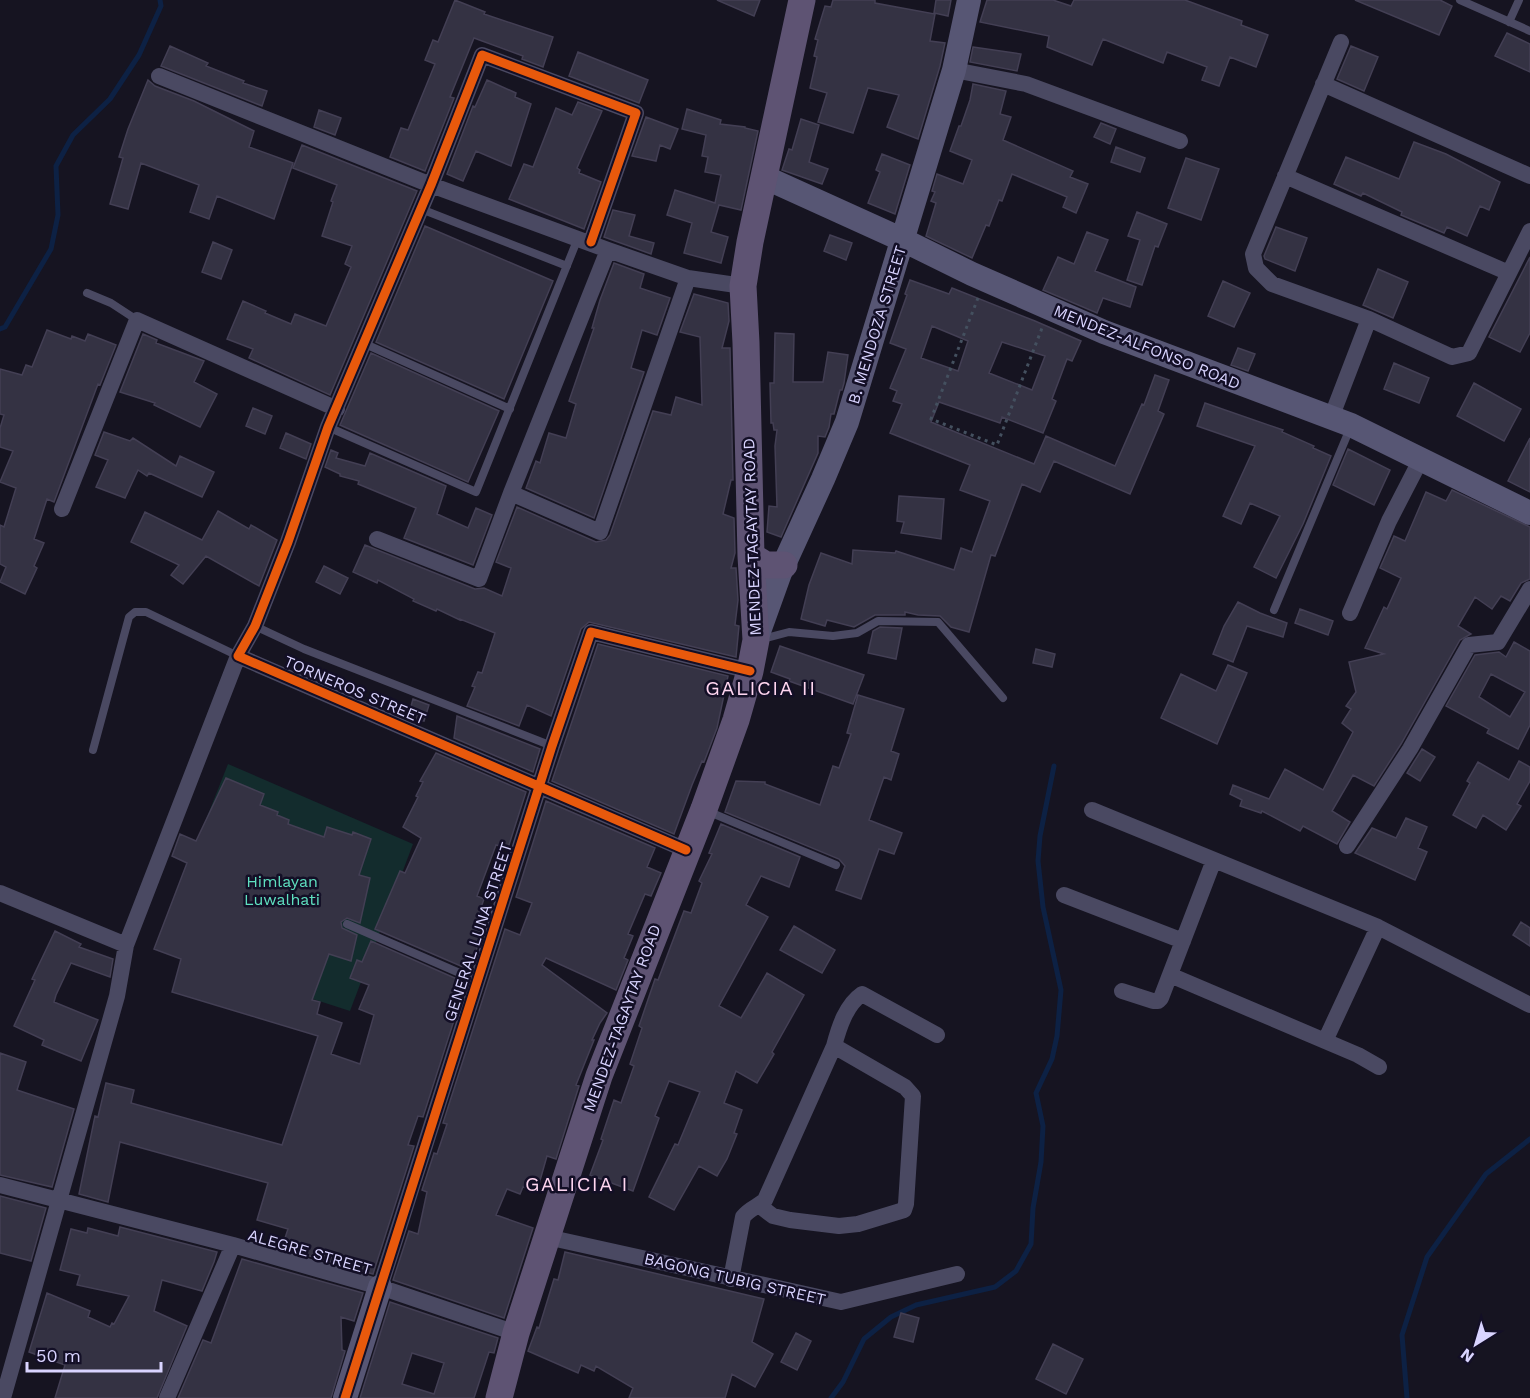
<svg xmlns="http://www.w3.org/2000/svg" width="1530" height="1398" viewBox="0 0 1530 1398" font-family="'Work Sans',sans-serif">
<style>
.green{fill:#132c2d}
.lines{fill:none;stroke-linecap:round;stroke-linejoin:round}
.stream{stroke:#0d2144;stroke-width:5}
.building{fill:#343243;stroke:#433f54;stroke-width:1.5;fill-rule:evenodd}
.path{stroke:#44505f;stroke-width:3;stroke-dasharray:3 4.5;stroke-linecap:butt}
.lane{stroke:#4a4962;stroke-width:8}
.street{stroke:#4a4962;stroke-width:16}
.secondary{stroke:#575674;stroke-width:24}
.primary{stroke:#5e5373;stroke-width:27}
.cycleway-casing{stroke:#130f26;stroke-width:13}
.cycleway{stroke:#e8590c;stroke-width:9}
.labels{text-anchor:middle;dominant-baseline:central;stroke-width:5;stroke-linejoin:round;paint-order:stroke}
.street-label{font-size:16px;fill:#d9d4ff;stroke:#130f26}
.park-label{font-size:16px;fill:#5fe0c0;stroke:#130f26}
.quarter-label{font-size:20px;letter-spacing:1.5px;fill:#ffd6f0;stroke:#130f26}
</style>
<rect width="100%" height="100%" fill="#161421"/>
<path class="green" d="M228 764 413 844 350 1011 155 948Z"/>
<g class="lines">
<path class="stream" d="M0 329 5 327 51 249 58 215 56 166 73 135 110 99 139 55 161 6 160 0
M831 1398 843 1382 864 1339 891 1317 916 1305 995 1287 1016 1271 1031 1244 1033 1208 1041 1162 1043 1126 1036 1093 1052 1059 1057 1036 1061 990 1043 907 1038 861 1040 836 1054 766
M1407 1398 1402 1335 1427 1257 1486 1174 1530 1139"/>
</g>
<path class="building" d="M455 0 485 12 484 14 553 37 543 67 522 59 523 56 474 38 450 97 454 98 425 171 390 157 401 128 408 130 435 64 425 60 433 40 438 42Z
M717 0H760L754 16Z
M833 0H875V3L935 14 930 41 945 43 940 66 918 139 887 127 899 95 868 88 853 133 818 122 827 93 810 88 817 57 814 56 818 40 815 39 825 6 831 7Z
M936 0H951L948 16 934 13Z
M987 0H1053L1071 6 1074 0H1185L1242 21 1241 25 1268 35 1256 67 1230 57 1219 86 1202 80 1207 67 1167 52 1163 63 1103 39 1092 65 1047 47 1049 36 980 22Z
M1355 0H1440L1452 6 1439 35Z
M1507 33 1530 44V72L1495 56Z
M170 46 208 63 206 66 244 81 243 83 267 91 262 106 161 66Z
M1351 46 1378 57 1364 91 1337 79Z
M973 47 1021 54 1017 71 970 62Z
M578 52 648 80 639 103 569 76Z
M148 80 155 86 194 101 254 131 249 147 293 163 274 219 217 196 209 219 190 212 199 185 141 163 128 209 110 204 123 158 119 157 128 129Z
M487 80 516 93 515 97 531 104 511 166 476 151 463 181 447 174 473 106 475 107Z
M973 84 1006 91 1000 114 1011 117 1003 140 1073 171 1070 177 1088 184 1076 213 1063 207 1067 197 1012 174 1002 201 999 200 989 226 986 225 972 258 926 236 936 203 931 201 935 192 932 191 937 174 963 184 972 160 950 151 959 126H961L970 100Z
M578 102 602 111 577 168 580 170 579 173 601 182 584 229 509 199 524 164 533 167 556 108 572 115Z
M687 109 721 120 720 124 745 127V128L758 131 741 210 719 205 711 232 728 237 721 263 684 253 692 223 667 215 675 190 715 203 721 175 705 172 708 157 702 156 706 135 682 129Z
M319 110 341 118 335 135 314 127Z
M646 117 678 129 670 149 660 145 656 161 632 156Z
M801 119 819 125 809 162 828 169 822 184 782 170 789 149 792 150Z
M1101 123 1116 129 1110 144 1094 137Z
M1414 142 1446 154 1500 182 1489 210 1480 206 1467 236 1447 227 1444 233 1401 215 1402 212 1363 193 1361 196 1334 184 1346 157 1399 179Z
M302 145 417 191 330 395 249 358 253 349 227 339 243 301 266 311 265 313 291 324 295 314 326 326 351 267 345 264 352 246 322 236 333 202 331 201 337 185 293 168Z
M1116 147 1145 158 1140 172 1111 162Z
M882 154 910 165 895 214 868 203 880 172 876 170Z
M1186 158 1219 169 1201 220 1168 208Z
M613 210 635 215 629 236 654 243 651 254 604 237Z
M1137 212 1167 224 1158 247 1155 246 1142 285 1127 280 1140 240 1128 236Z
M425 226 553 281 504 399 376 342Z
M1276 227 1307 238 1295 271 1265 259 1264 256Z
M1087 232 1108 240 1095 271 1136 287 1130 307 1103 298 1097 313 1043 290 1058 257 1074 264Z
M830 235 852 243 846 260 824 251Z
M213 242 232 250 221 279 202 272Z
M1530 257V333L1520 352 1489 337Z
M614 263 644 274 640 288 670 298 657 335 642 330 631 368 644 372 594 518 526 488 536 461 540 463 549 433 566 438 576 404 569 401 594 328H592L600 300Z
M1378 269 1408 282 1393 318 1363 305Z
M910 280 949 294 952 288 1035 321 1081 341 1072 361 1067 359 1052 399 1056 401 1043 433 1002 417 1000 423 939 402 931 422 1034 464 1046 436 1115 466 1142 404 1144 405 1155 375 1169 380 1158 411 1164 414 1130 494 1054 461 1040 492 1022 484 995 556 991 555 969 632 951 627 940 616 918 615 905 612V615H875L854 627 827 620 825 626 801 619 809 585 821 553 852 564 853 550 895 553 896 551 954 570 961 548 972 552 990 501 960 490 970 465 890 433 902 404 893 401 897 391 890 388 906 349 890 343 907 295 905 294ZM932 326 968 341 958 371 921 358ZM1002 342 1045 356 1032 390 989 373Z
M1223 281 1250 293 1234 327 1208 316Z
M694 294 728 303 729 321 722 348H730L733 480H731L723 514 734 518 735 553 731 568H736L738 600 735 625 739 626 736 657 589 622 581 629 551 716 527 705 519 726 467 706 475 687 472 686 478 672 482 673 495 633 460 619V620L437 609 436 611 413 601 414 599 378 580 377 583 353 572 365 545 475 589 484 588 502 596 511 568 496 562 517 507 596 542 606 540 610 535 653 411 671 415 676 397 702 405 700 337 680 332Z
M47 330 71 339 72 336 85 341 88 334 116 345 100 385 98 384 54 502 47 499 34 539 44 543 34 566 37 568 25 594 0 582 6 567 0 564V525L4 527 16 488 0 482 13 451 0 447V428L4 415 0 414V369L22 375 26 365 32 367Z
M775 333 794 334 793 382H823L828 352 848 355 844 383 842 390H840L834 414H831L829 427 825 437 818 436V453L781 537 767 532 769 506 777 507 775 446 777 430H774L773 423H771L770 383H774Z
M143 334 157 340 156 343 204 361 194 382 217 394 200 427 154 405 155 403 120 392Z
M1238 348 1255 354 1248 371 1231 365Z
M371 353 499 411 468 482 340 425Z
M1394 363 1429 378 1419 403 1384 389Z
M1474 383 1521 409 1504 441 1457 416Z
M1205 403 1283 430 1282 432 1314 446 1313 448 1331 456 1303 524 1276 578 1254 567 1280 516 1250 503 1241 524 1223 516 1255 446 1197 426Z
M253 408 272 416 265 434 246 426Z
M104 432 130 441 133 438 176 466 180 456 214 472 202 497 149 473 147 476 138 470 125 498 96 487 108 460 95 455Z
M286 433 311 444 306 459 280 448Z
M1530 438V492L1508 481Z
M1348 449 1390 470 1374 505 1333 485Z
M331 450 338 453 336 458 365 466 370 453 446 486 437 514 468 528 476 508 492 515 473 565 404 538 416 508 358 484 359 481 340 476V474L325 467Z
M1452 490 1530 527V579L1521 583 1510 601 1501 596 1492 609 1475 597 1458 626 1471 634 1460 640 1401 744 1374 786 1353 775 1332 811 1350 822 1337 844 1303 826 1300 831 1262 811 1261 813 1240 806 1242 800 1230 794 1233 785 1269 799 1285 769 1323 790 1353 732 1342 723 1351 709 1346 706 1356 692 1349 662 1384 654 1365 648 1384 607 1387 609 1401 578 1380 568 1391 543 1394 536 1405 541 1426 492 1446 501Z
M899 496 944 499 941 539 901 533 904 522 897 521Z
M218 511 249 529 251 525 277 540 259 586 206 556 183 584 171 575 179 565 131 542 145 512 202 540Z
M324 566 348 578 340 594 316 582Z
M1238 602 1260 613 1287 623 1283 637 1247 626 1233 662 1213 654 1224 626Z
M1300 609 1333 621 1328 635 1295 623Z
M880 627 902 628 896 659 868 653 873 631Z
M1514 642 1530 651V725L1518 749 1487 733 1489 729 1446 706 1475 655 1499 652 1506 657ZM1491 674 1525 692 1510 717 1479 697Z
M598 644 728 676 717 728 704 762 702 761 692 785 674 834 552 781Z
M780 646 864 675 853 704 789 681 790 679 771 672Z
M1036 649 1055 654 1052 667 1033 663Z
M1228 665 1247 673 1217 744 1161 718 1181 674 1216 691Z
M858 695 904 709 891 751 899 754 891 780 884 777 869 820 902 833 894 854 879 849 861 899 836 890 845 866 839 859 725 812 736 781 765 782V784L820 805 833 766 839 768 851 734 847 733Z
M413 699 429 705 424 721 408 717Z
M457 716 540 749 533 772 454 738Z
M1422 749 1435 757 1420 781 1407 773Z
M436 753 526 792 508 848 496 845 477 896 484 899 477 919 485 922 470 970 375 929 400 871 405 873 421 838 403 827 418 797 416 796 423 782 420 781Z
M1519 761 1530 767V781L1517 804 1521 806 1506 830 1483 815 1476 828 1453 815 1470 783 1467 781 1478 762 1509 780Z
M226 778 264 794 260 805 278 812 277 815 289 820 288 824 324 837 327 827 352 835 353 832 371 839 359 875 370 878 360 923 347 918 341 922 342 928 357 935 351 961 329 954 312 1000 320 1002 317 1014 342 1023 331 1054 360 1064 374 1015 359 1009 369 985 350 978 357 960 362 962 371 941 466 983 423 1117 418 1116 408 1145 414 1146 373 1274 299 1253 301 1247 284 1241 288 1229 257 1220 268 1183 120 1142 108 1202 79 1194 95 1116 98 1117 106 1083 134 1090 131 1103 282 1145 318 1036 172 992 181 959 154 949 187 863 172 856 180 834 196 841Z
M546 801 655 848 647 867 661 873 651 896 645 894 628 934 633 936 624 958 628 960 616 990 546 958 542 965 607 1013 600 1023 592 1040H594L576 1085 579 1086 556 1159 547 1156 537 1191 523 1187 520 1194 507 1189 496 1215 533 1228 504 1318 393 1280 409 1231 418 1234 427 1192 422 1190 434 1153 437 1154 447 1124 443 1123 505 929 520 935 532 903 516 897Z
M1406 818 1427 827 1418 848 1427 852 1415 880 1355 853 1372 828 1396 838Z
M721 824 800 857 789 887 761 876 746 905 768 917 719 1006 741 1018 767 973 804 995 772 1052 774 1054 757 1083 736 1071 724 1103 742 1110 734 1133 737 1134 727 1159 717 1176 699 1166 674 1210 649 1197 675 1144 678 1145 700 1092 669 1081 655 1116 659 1118 633 1191 590 1175 603 1140 601 1139 614 1100 621 1103 634 1066 630 1064 642 1028 639 1026 655 979 658 980 684 911 691 913 702 883 699 881 712 854 709 853Z
M1521 922 1530 928V946L1513 935Z
M794 926 835 950 822 973 780 950Z
M55 931 81 944 79 947 113 959 110 977 71 963 56 995 54 1002 98 1020 81 1061 42 1045 44 1040 14 1026 35 980 32 979Z
M0 1053 26 1062 17 1090 74 1109 52 1187 0 1175Z
M0 1196 46 1208 31 1261 0 1253Z
M120 1227 217 1252 214 1262 202 1291 162 1280 154 1311 187 1326 157 1398H55L65 1365 29 1352 47 1293 90 1311 88 1317 110 1327 112 1323 114 1324 129 1296 77 1285 80 1275 60 1270 71 1229 87 1233 88 1228 118 1236Z
M565 1252 764 1299 752 1342 773 1354 755 1387 732 1374 725 1398H629L633 1388 596 1366 594 1371 581 1365 578 1373 528 1351 537 1327 539 1328 554 1279 558 1280Z
M242 1259 363 1293 354 1321 341 1317 342 1350 345 1351 331 1398H178L203 1340 211 1343Z
M390 1302 498 1338 494 1353 489 1352 474 1398H360ZM412 1353 444 1363 434 1394 402 1384Z
M901 1313 919 1318 913 1342 894 1337Z
M796 1333 811 1341 797 1370 781 1362Z
M1053 1344 1083 1359 1066 1394 1036 1379Z"/>
<g class="lines">
<path class="path" d="M978 298 931 419 997 445 1042 328"/>
<path class="lane" d="M1460 0 1530 31
M1509 22 1519 0
M421 209 567 266
M87 293 111 303 137 320
M363 343 510 409
M328 427 476 492 578 238
M1274 610 1351 426
M255 626 304 649 552 746
M759 640 789 632 833 636 857 633 878 621 938 622 1003 698
M93 750 129 617 135 612H146L238 656
M707 811 836 865
M347 924 478 981"/>
<path class="street" d="M1341 42 1253 254 1256 268 1272 284 1369 319
M954 70 1026 84 1180 141
M159 76 431 185 608 250 688 278 743 286
M1323 84 1530 176
M1285 176 1509 273
M591 242 636 113 482 55 431 185 328 427 288 542 255 626 238 656 686 850
M1331 418 1369 319 1452 357 1469 353 1530 231
M511 493 600 532 688 278
M62 509 137 320 337 409
M377 539 479 579 511 493 608 250
M1350 613 1389 521 1421 459
M1092 810 1378 927 1530 1005
M1347 846 1410 749 1469 645 1498 642 1530 589
M0 893 126 945
M1064 895 1183 941
M1170 975 1358 1055 1379 1067
M1122 991 1153 1001H1158L1161 998 1214 860
M1325 1041 1378 927
M0 1185 233 1245 380 1287 516 1333
M760 1206 773 1216 790 1220 839 1226 858 1224 904 1210 906 1204 913 1096 905 1087 834 1046
M547 1237 841 1302 957 1274
M731 1279 743 1217C750 1208 758 1207 765 1200L834 1046C839 1027 846 1005 862 994L937 1035
M380 1287 552 746 591 632 750 671
M3 1398 117 996 126 945 238 656
M167 1398 233 1245"/>
<path class="secondary" d="M764 177 903 240 972 274 1104 332 1351 425 1530 513
M757 637 780 573 823 479 847 422 954 70 969 0
M345 1398 380 1287"/>
<path class="primary" d="M751 556 766 565H784
M499 1398 516 1333 599 1076 704 809 736 720 750 671 756 640 751 556 746 343 743 286 750 242 802 0"/>
<defs>
<path id="cycleway" d="M591 242 636 113 482 55 431 185 328 427 288 542 255 626 238 656 686 850
M345 1398 552 746 591 632 750 671"/>
</defs>
<use href="#cycleway" class="cycleway-casing"/>
<use href="#cycleway" class="cycleway"/>
</g>
<g class="labels">
<g class="street-label">
<text transform="translate(877 325) rotate(-73)">B. MENDOZA STREET</text>
<text transform="translate(1147 347) rotate(22)">MENDEZ-ALFONSO ROAD</text>
<text transform="translate(752 537) rotate(-92)">MENDEZ-TAGAYTAY ROAD</text>
<text transform="translate(355 690) rotate(23)">TORNEROS STREET</text>
<text transform="translate(478 932) rotate(-72)">GENERAL LUNA STREET</text>
<text transform="translate(622 1018) rotate(-70)">MENDEZ-TAGAYTAY ROAD</text>
<text transform="translate(310 1252) rotate(16)">ALEGRE STREET</text>
<text transform="translate(735 1279) rotate(13)">BAGONG TUBIG STREET</text>
</g>
<g class="park-label">
<text x="282" y="881">Himlayan<tspan x="282" dy="18">Luwalhati</tspan></text>
</g>
<g class="quarter-label">
<text x="761" y="688">GALICIA II</text>
<text x="577" y="1184">GALICIA I</text>
</g>
</g>
<g transform="translate(1476 1344) rotate(217)" stroke="#130f26" stroke-width="4.5" paint-order="stroke">
<path d="M0-4.5L10 22L0 15L-10 22Z" fill="#d9d4ff"/>
<text y="-9" font-size="16" font-weight="bold" text-anchor="middle" fill="#d9d4ff">N</text>
</g>
<path d="M27 1362v9h134v-9" fill="none" stroke="#d9d4ff" stroke-width="3"/>
<text x="36" y="1362" font-size="18" fill="#d9d4ff" stroke="#130f26" stroke-width="4.5" paint-order="stroke">50 m</text>
</svg>
